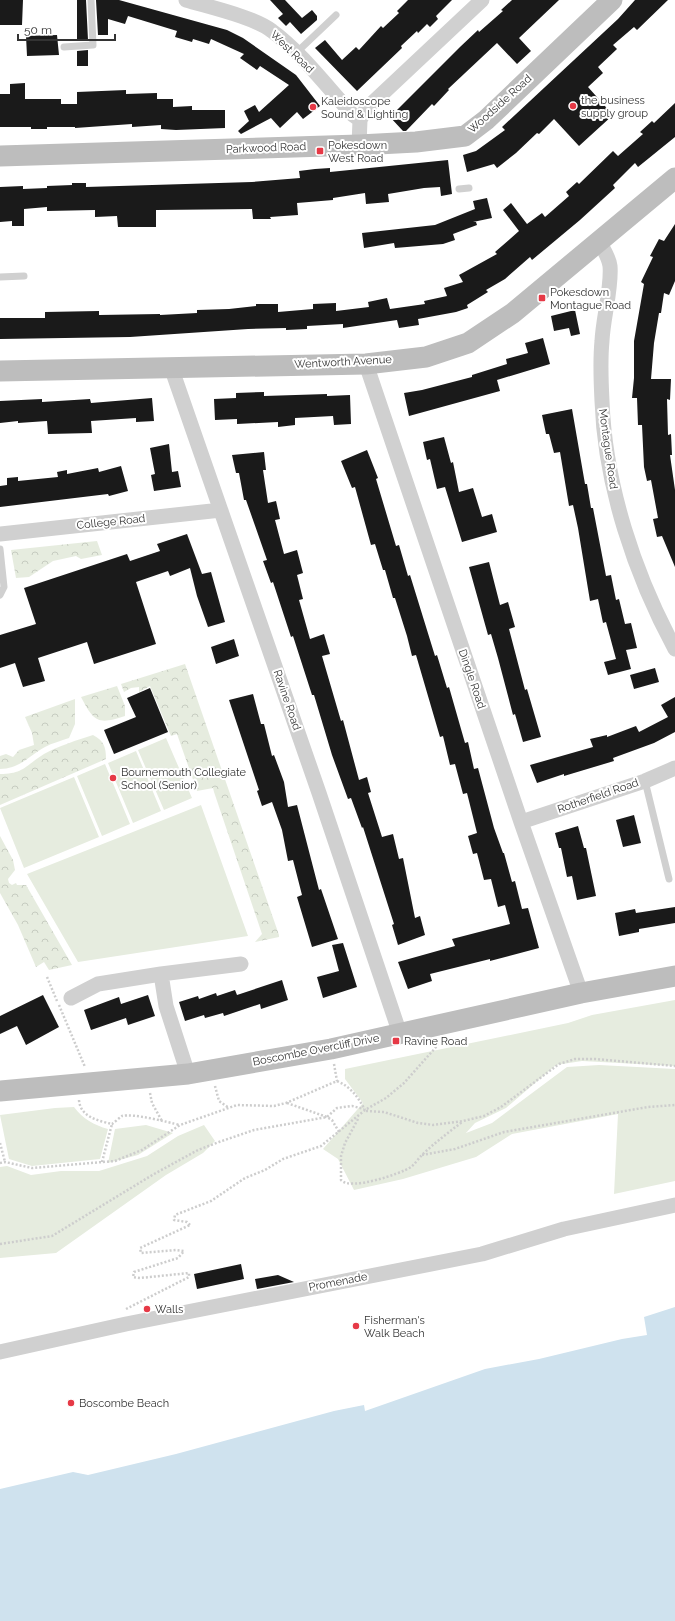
<svg xmlns="http://www.w3.org/2000/svg" width="675" height="1621" viewBox="0 0 675 1621" font-family="Raleway,sans-serif">
<style>
.grass{fill:#e6ecdf}
.forest{fill:url(#forest-crowns)}
.water{fill:#cfe2ee}
.building{fill:#1a1a1a}
.lines{fill:none;stroke-linecap:round;stroke-linejoin:round}
.path{stroke:#cdcdcd;stroke-width:2.5;stroke-dasharray:2 2;stroke-linecap:butt}
.lane{stroke:#d0d0d0;stroke-width:7}
.street{stroke:#d0d0d0;stroke-width:15}
.secondary{stroke:#bdbdbd;stroke-width:21}
.poi-dot{fill:#e63946;stroke:#fff;stroke-width:1.5}
.labels{text-anchor:middle;dominant-baseline:central;stroke-width:4;stroke-linejoin:round;paint-order:stroke}
.street-label{font-size:11px;fill:#333;stroke:#fff}
.poi-label{font-size:11px;fill:#333;stroke:#fff;text-anchor:start}
</style>
<defs>
<pattern id="forest-crowns" width="20" height="18" patternUnits="userSpaceOnUse"><rect width="20" height="18" fill="#e6ecdf"/><path d="M2 6a3 3 0 1 1 6 0M12 15a3 3 0 1 1 6 0" fill="none" stroke="#c6cbc0"/></pattern>
</defs>
<rect width="100%" height="100%" fill="#fff"/>
<path class="grass" d="M166 738 192 798 164 810 138 750Z
M136 751 161 811 133 823 108 763Z
M105 764 130 824 102 836 77 776Z
M74 777 99 837 24 868 0 808Z
M201 805 248 936 78 962 27 874Z
M675 1000V1066L582 1061 556 1065 506 1108 475 1123 466 1133 492 1123 567 1067 599 1065 675 1069V1181L614 1194 618 1114 512 1134 476 1157 403 1179 354 1190 338 1159 323 1149 363 1103 345 1079V1069L568 1023 592 1015Z
M74 1107C83 1119 94 1125 108 1129L100 1159 32 1166 9 1159 0 1115 55 1108Z
M146 1125 173 1133 138 1155 108 1163 115 1129Z
M204 1125 215 1141 203 1153 166 1175 56 1253 0 1258V1167L7 1166 31 1175 61 1171H99L147 1156 178 1136Z"/>
<path class="forest" d="M97 541 102 555 81 559 76 556 53 561 29 577 16 578 11 550Z
M185 664 279 935V937L255 942 262 934 214 792 213 788 197 791 177 734 171 736 150 686 139 692V687L131 688 124 692 121 684Z
M117 686 125 706V716C98 725 94 722 81 697Z
M75 699V724L69 738C61 741 52 743 45 747 29 756 19 769 0 769V756L6 754 13 757 19 750 34 745 32 733 25 717Z
M93 735C104 741 106 747 106 759L0 805V774C24 774 26 765 44 754 59 746 77 740 93 735Z
M0 836 13 860 15 870 8 879 9 883 12 885 16 883 17 885H26L72 965 49 970 44 962 36 967 18 925 0 893Z"/>
<path class="water" d="M675 1307V1621H0V1489L73 1472 88 1475 176 1454 334 1411 364 1405 365 1411 485 1369 539 1359 622 1339 647 1335 644 1317Z"/>
<path class="building" d="M0 0H23L22 25H0Z
M77 0H86L88 40 77 41Z
M96 0H119L227 30 243 38 296 75 320 106 303 119 297 112 280 128 271 118 241 134 238 131 249 121 244 111 255 105 259 112 289 85 260 66 257 70 240 58 244 54 211 39 209 44 193 39 192 42 175 37 177 31 128 16 125 24 108 19V35H98Z
M270 0H285L302 18 312 10 317 16V20L301 34 290 22 286 26 278 18 283 14Z
M408 0H452L436 16 438 19 430 27 427 24 418 33 417 31 401 46 402 48 357 91 315 48 325 40 342 60 356 47 359 50 381 26 383 28 399 13 397 11Z
M512 0H559L519 38 531 51 517 64 497 43 448 89 449 90 434 106 432 104 406 131H403L390 117 460 47 478 30 479 32 503 11 501 10Z
M635 0H668L637 30 634 27 613 45 617 49 598 67 603 73 588 87 613 115 579 146 554 119 539 134 537 133 516 153 497 168 494 164 467 172 463 155 476 151 505 130 502 127 618 19Z
M57 35 59 55 27 56 26 36Z
M88 50V66H77V51Z
M25 83V99H61V104H77V92L126 90V94L157 93V99H173V107L192 106V110H225V128L176 130 161 129V125L132 127V124L75 128V127H47V129H31V127H0V94H10V84Z
M675 103V137L638 167 635 163 613 185 615 188 580 220 532 260 530 257 505 279 486 290 488 292 467 305 468 308 456 312 418 319 419 325 399 328 397 320 343 328V324L307 326V329L286 330V328L248 329 130 337 0 339V318H45V312L99 311V315L160 314V315L197 313V310L229 309 256 306V304H278V312L313 309V304L336 303V311L369 307 368 302 387 298 390 309 425 304 424 301 447 296 444 288 463 282 459 275 497 254 495 252 519 231 503 210 511 203 527 224 542 213 545 217 569 196 566 192 577 182 579 184 613 151 618 156 643 134 640 132 652 121 654 123Z
M448 160 452 194 441 196 440 187 424 188 388 194 389 202 366 204 365 193 333 198V200L297 203 298 215 270 217 271 219H253L252 209 156 210V227H118L117 216 95 217V210L47 211V207L24 209V226H12V221L0 222V187L23 186V189L47 188V186L72 185V183H86V187L252 182 300 178 299 171 315 169 330 168V172Z
M487 198 492 218 473 222H476L477 225 453 234 455 240 443 244 395 248 394 243 364 248 362 233 435 225 475 209 473 201Z
M675 224V281L669 295 664 293 661 313H659L654 343 651 379H671L670 400 667 399 668 435 671 434 672 455H670L675 490V567L662 536 657 537 653 519 658 518 651 480 647 481 644 467 642 425H638L637 398H632L634 378V341L644 284 641 282 653 257 650 256 659 239 664 241Z
M575 310 580 334 571 336 569 328 554 331 551 316Z
M543 338 550 364 497 380 500 391 409 416 404 393 422 390 472 377V375L507 364 506 359 528 353 525 343Z
M264 392V396L327 394V396L350 395 351 424 334 425 333 416 295 418V425L278 427V422L237 424V419L215 420 214 399 236 398V393Z
M152 398 154 421 136 422V418L91 421 92 433 48 434 47 421 18 423V421L0 423V401L42 399V402L90 399 91 403Z
M572 409 585 484H587L591 508H593L606 576 611 575 616 600 619 599 625 624 631 623 637 648 626 650 631 669 608 675 604 662 616 659 606 622 603 623 598 599 590 601 578 528 573 505 569 506 560 452 554 453 549 434H546L542 415Z
M444 437 451 463 453 462 459 492 473 488 482 517 492 514 497 532 462 542 445 487 437 489 430 459 427 460 423 442Z
M169 444 172 472 178 471 181 487 154 491 151 475 155 474 150 448Z
M367 450 378 478 376 479 396 546 399 545 408 576 410 575 435 656 437 655 447 688 449 687 465 743 468 742 474 769 478 768 494 828 503 853H504L512 882 515 881 522 909 528 908 539 948 490 961V959L430 974 432 981 408 989 398 962 455 946 452 939 510 924 505 905 498 907 491 879 484 880 477 853 473 854 468 836 477 833 467 793 463 794 455 764 450 765 443 736 440 737 416 655 412 656 407 636 395 598H393L385 570H383L375 544 371 545 355 487 352 488 341 461Z
M264 452 266 470H263L268 503 276 501 280 519 275 520 284 554 297 550 303 573 297 575 303 599 299 600 310 639 324 634 330 654 322 656 341 721 343 720 359 780 367 777 371 792 368 793 382 837 393 834 399 859 403 858 415 918 420 916 425 935 398 945 392 925 394 924 363 827 362 828 351 798 348 799 332 755 314 695H312L293 636 291 637 273 582 271 583 263 561 267 560 246 500H244L239 473H236L232 455Z
M121 466 128 491 109 496 108 494 0 507V486L7 485V478L18 477V481L58 477 57 472 67 470V474L98 468 99 472Z
M187 534 202 574 211 572 225 622 208 627 197 596 190 568 170 576 168 571 136 582 156 644 94 664 87 642 38 658 45 681 23 687 15 663 0 668V635L36 624 24 588 127 554 130 561 160 551 157 544Z
M489 562 500 605 508 602 515 627 509 629 525 690 527 689 541 737 523 742 515 714 513 715 498 658 491 634 488 635 469 567Z
M234 639 239 656 216 664 211 647Z
M655 668 659 682 634 689 630 675Z
M150 688 168 732 114 754 104 730 136 717 127 698Z
M253 694 261 724H264L272 756 274 755 284 782 288 807 297 805 319 890 321 889 338 939 312 947 297 897 302 895 293 860 288 861 282 830 272 802 262 806 257 791 259 790 229 700Z
M675 697V732L654 743 613 758 614 761 564 776V774L537 783 530 765 593 747 590 739 607 735V737L636 726 639 732 668 717 661 705Z
M634 815 641 843 623 847 616 820Z
M578 826 584 848H586L596 896 577 900 572 876 567 877 561 848H559L555 833Z
M675 907V923L639 929V932L619 936 615 913 635 909 636 913Z
M343 943 357 987 323 998 317 977 339 971 332 945Z
M282 980 288 1000 261 1009 260 1004 224 1016 223 1013 205 1018 204 1015 185 1021 179 1002 198 996 199 999 216 993 217 996 235 990 237 995Z
M43 995 59 1027 26 1045 17 1026 0 1034V1016Z
M148 995 155 1016 128 1025 126 1018 91 1030 84 1010 119 997 121 1004Z
M241 1264 244 1279 197 1289 194 1274Z
M278 1275 294 1282 257 1289 255 1279Z"/>
<g class="lines">
<path class="path" d="M47 977 57 1001
M59 1005 85 1067
M334 1064 337 1081
M215 1086 219 1101 229 1108
M150 1093 152 1103 162 1121
M79 1100C80 1117 99 1121 112 1124 115 1122 119 1118 122 1116 133 1113 167 1122 180 1125
M287 1103 327 1117 332 1120 339 1132
M366 1111 384 1112 418 1123 433 1125 463 1121 484 1116 501 1107 559 1064 575 1059H595L675 1066
M358 1119 345 1143 341 1156V1180C350 1191 400 1174 411 1167 415 1164 418 1159 421 1156 434 1143 448 1133 462 1122
M0 1143 5 1162
M422 1155 455 1149 504 1132 648 1107 675 1105
M102 1162 112 1124
M0 1163 5 1162 32 1168 115 1161 142 1150 180 1125 237 1105 274 1106 286 1103 337 1081C351 1087 358 1097 365 1110
M190 1225 187 1222 174 1220 175 1215 211 1201 245 1178 265 1170 283 1159 321 1146 365 1110 386 1098 404 1083 437 1046 438 1042
M0 1244 52 1236 154 1174 198 1150 219 1142 254 1130 327 1117 337 1108 352 1106 364 1109
M126 1309 189 1277V1273L140 1278 133 1277 134 1272 178 1258 184 1251 176 1250 141 1253 140 1248 190 1225"/>
<path class="lane" d="M64 47 93 45 91 0
M296 53 336 15
M459 189 469 188
M0 277 24 276
M0 549 4 587 0 595
M645 781 669 879"/>
<path class="street" d="M186 0C209 7 254 17 272 31 301 52 328 88 353 115L360 120
M359 145 360 120 366 109 482 0
M599 241C603 249 609 257 610 266 612 287 603 318 602 341 600 361 601 382 602 401 605 486 635 575 675 649
M366 364 521 822 581 993
M171 367 319 793 400 1034
M0 534 221 510
M521 822 645 781 675 768
M71 998 98 984 161 974
M188 1074 166 1006 161 974 241 964
M0 1352 126 1324 482 1254 564 1229 675 1205"/>
<path class="secondary" d="M0 156 359 145 416 142 465 136 486 120 612 0
M0 371 366 364 426 357 468 343 513 313 675 178
M0 1091 188 1074 331 1049 581 993 675 976"/>
</g>
<g class="poi-dot">
<circle cx="573" cy="106" r="4"/>
<circle cx="313" cy="107" r="4"/>
<rect x="316" y="147" width="8" height="8" rx="2"/>
<rect x="538" y="294" width="8" height="8" rx="2"/>
<circle cx="113" cy="778" r="4"/>
<rect x="392" y="1037" width="8" height="8" rx="2"/>
<circle cx="147" cy="1309" r="4"/>
<circle cx="356" cy="1326" r="4"/>
<circle cx="71" cy="1403" r="4"/>
</g>
<g class="labels">
<g class="street-label">
<text transform="translate(292 52) rotate(44)">West Road</text>
<text transform="translate(500 104) rotate(-42)">Woodside Road</text>
<text transform="translate(266 148) rotate(-2)">Parkwood Road</text>
<text transform="translate(343 362) rotate(-3)">Wentworth Avenue</text>
<text transform="translate(608 449) rotate(82)">Montague Road</text>
<text transform="translate(111 522) rotate(-6)">College Road</text>
<text transform="translate(472 679) rotate(71)">Dingle Road</text>
<text transform="translate(287 700) rotate(71)">Ravine Road</text>
<text transform="translate(598 796) rotate(-19)">Rotherfield Road</text>
<text transform="translate(316 1050) rotate(-11)">Boscombe Overcliff Drive</text>
<text transform="translate(338 1282) rotate(-11)">Promenade</text>
</g>
<g class="poi-label">
<text x="581" y="100">the business<tspan x="581" dy="13">supply group</tspan></text>
<text x="321" y="101">Kaleidoscope<tspan x="321" dy="13">Sound &amp; Lighting</tspan></text>
<text x="328" y="145">Pokesdown<tspan x="328" dy="13">West Road</tspan></text>
<text x="550" y="292">Pokesdown<tspan x="550" dy="13">Montague Road</tspan></text>
<text x="121" y="772">Bournemouth Collegiate<tspan x="121" dy="13">School (Senior)</tspan></text>
<text x="404" y="1041">Ravine Road</text>
<text x="155" y="1309">Walls</text>
<text x="364" y="1320">Fisherman's<tspan x="364" dy="13">Walk Beach</tspan></text>
<text x="79" y="1403">Boscombe Beach</text>
</g>
</g>
<path d="M18 34v6h97v-6" fill="none" stroke="#333333" stroke-width="2"/>
<text x="24" y="34" font-size="12" fill="#333333" stroke="#ffffff" stroke-width="3" paint-order="stroke">50 m</text>
</svg>
